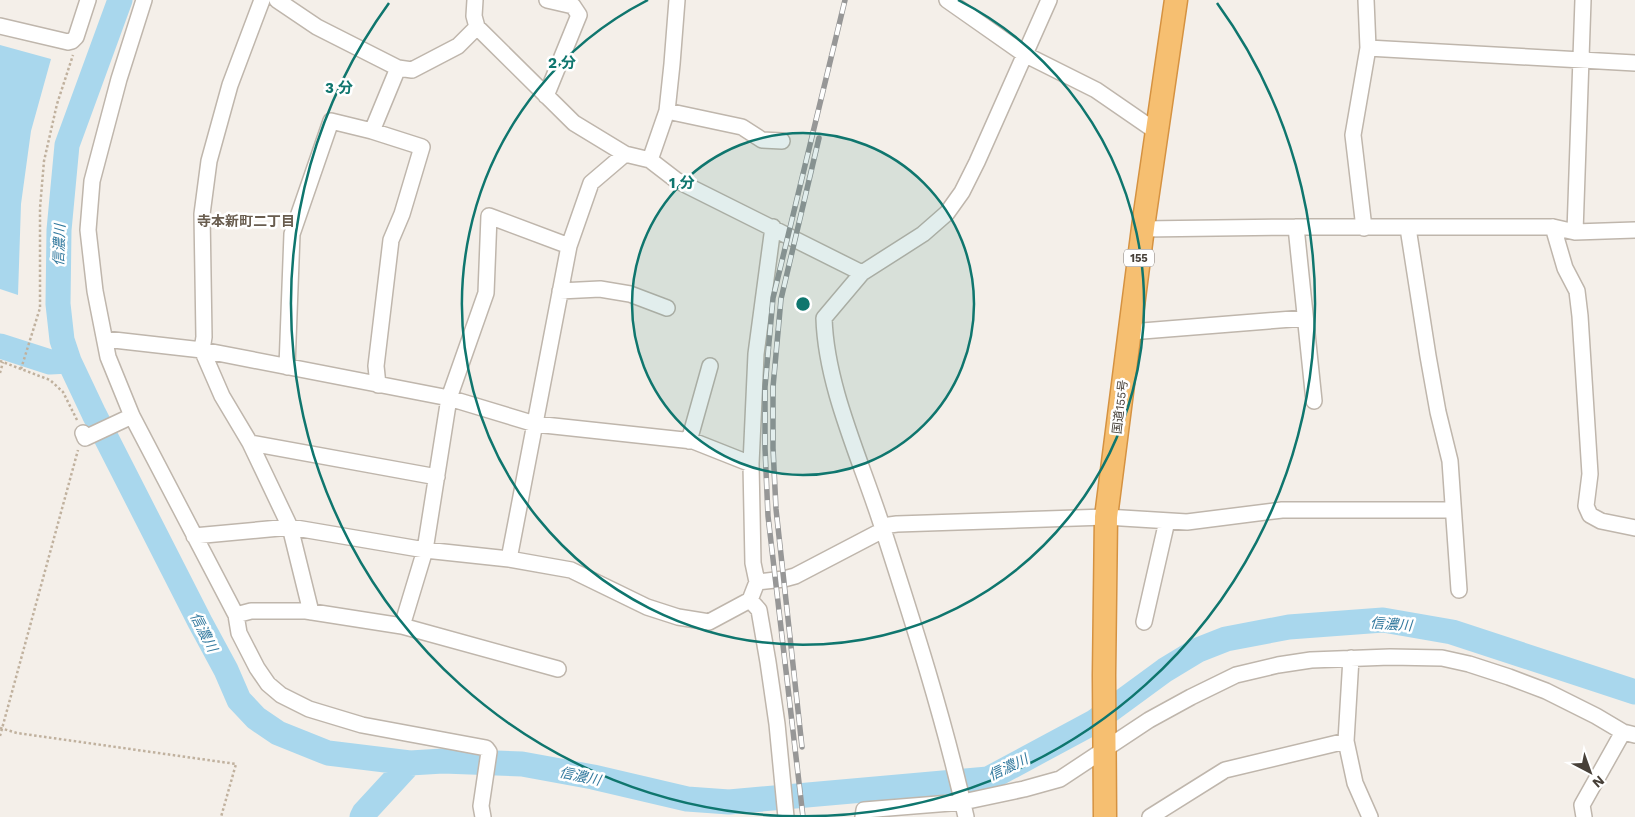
<svg xmlns="http://www.w3.org/2000/svg" width="1635" height="817" viewBox="0 0 1635 817" font-family="'Work Sans','Noto Sans JP',sans-serif">
<style>
.water{fill:#a9d7ed}
.lines{fill:none;stroke-linecap:round;stroke-linejoin:round}
.river{stroke:#a9d7ed;stroke-width:25}
.minor-casing{stroke:#bfb6ac;stroke-width:18}
.highway-casing{stroke:#d59241;stroke-width:25}
.path{stroke:#c0b19e;stroke-width:2.5;stroke-dasharray:2.5 2.5;stroke-linecap:butt}
.minor{stroke:#fff;stroke-width:15}
.highway{stroke:#f6bf71;stroke-width:22}
.rail-casing{stroke:#979797;stroke-width:5.5}
.rail{stroke:#fff;stroke-width:4;stroke-dasharray:11;stroke-linecap:butt}
.ring{fill:none;stroke:#0f766e;stroke-width:2.5}
.labels{text-anchor:middle;dominant-baseline:central;stroke-width:5;stroke-linejoin:round;paint-order:stroke}
.shield{fill:#fff;stroke:#7e7974;stroke-width:1}
.shield-label{font-size:11px;font-weight:bold;fill:#474038}
.street-label{font-size:12px;fill:#474038;stroke:#fff}
.neighbourhood-label{font-size:14px;font-weight:bold;fill:#695d4f;stroke:#fff}
.water-label{font-size:14px;font-style:italic;fill:#32799e;stroke:#fff}
.centre{fill:#0f766e;stroke:#fff;stroke-width:2.5}
.ring-label{font-size:15px;text-anchor:middle;font-weight:bold;fill:#0f766e;stroke:#fff;stroke-width:5;stroke-linejoin:round;paint-order:stroke}
</style>
<rect width="100%" height="100%" fill="#f4efe9"/>
<path class="water" d="M0 45 51 59 31 131 21 204 18 295 0 289Z"/>
<g class="lines">
<path class="river" d="M120 0 67 145 59 230 58 304 62 340 69 361 94 414 200 622 226 670 239 700 256 718 278 733 328 753 410 763 443 761 522 764 593 777 687 799 729 802 988 779 1094 722 1165 670 1198 650 1226 639 1289 627 1383 620 1452 632 1635 692
M0 346 50 362 69 361
M362 817 364 813 410 763"/>
<defs>
<path id="minor" d="M144 0 119 79 92 181 88 230 95 291 108 357 132 416 236 615 239 633 257 668 268 684 281 695 309 709 362 725 486 748 489 752 481 806 483 817
M262 0 230 85 209 161 202 214 204 337 202 350 222 396 250 443 290 527 311 612
M277 0 317 27 398 68
M475 0 474 16 477 27 574 123 625 154 650 160 676 180 862 273
M947 0 1024 54 1096 90 1157 132
M0 26 68 42 72 41 76 37 88 0
M1368 48 1635 63
M546 96 579 15 573 6 547 0
M667 111 742 127 762 140 782 141
M372 131 398 68 412 70 458 46 477 27
M650 160 667 111 672 64 677 0
M1553 227 1565 268 1577 291 1580 316 1590 474 1586 506 1590 515 1601 521 1635 528
M1364 228 1353 135 1368 48 1366 0
M1408 228 1428 356 1438 412 1450 461 1459 590
M1143 229 1296 227
M1575 232 1583 0
M560 291 600 289 630 294 667 308
M1130 332 1305 318
M105 339 202 350 449 398 535 424 693 441 751 464
M287 367 292 234 331 121 372 131 422 147 402 214 391 240 376 366 378 385
M1314 401 1296 227H1553L1575 232 1635 230
M83 433 85 438 132 416
M689 441 710 366
M250 443 437 477
M882 526 897 524 1106 517 1187 522 1282 510H1452
M194 536 290 527 425 550 509 559 571 570 647 607 678 617 709 622 750 600 757 582 753 563 751 464 756 354 773 227
M509 559 569 246 591 183 625 154
M757 582 784 579 795 576 883 530
M750 600 759 610 768 662 777 724 786 817
M236 615 251 611H306L402 626 558 669
M1144 622 1167 521
M402 626 425 550 449 398 486 293 489 216 569 246
M1351 658 1346 741 1355 783 1370 817
M863 817 864 810 963 802 1024 789 1060 779 1149 720 1191 697 1236 675 1278 665 1311 660 1390 657 1442 658 1469 664 1509 677 1546 691 1596 716 1623 732 1635 735
M966 817C944 718 913 622 882 526 861 460 826 387 824 318L862 273 923 234 947 213 962 192 977 162 1049 0
M1150 817 1225 770 1346 741
M1584 817 1582 805 1623 732"/>
<path id="highway" d="M1105 817 1104 675 1106 517 1144 220 1176 0"/>
</defs>
<use href="#minor" class="minor-casing"/>
<use href="#highway" class="highway-casing"/>
<path class="path" d="M0 361 50 380 63 392 77 420
M21 369 40 308V208L44 161 57 104 73 55
M0 373 3 362
M0 728 17 733 236 764 221 817
M0 736 78 450"/>
<use href="#minor" class="minor"/>
<use href="#highway" class="highway"/>
<defs>
<path id="rail" d="M802 747 776 509 773 448V387L781 299 819 138
M803 817 768 516 765 448V387L773 298 845 0"/>
</defs>
<use href="#rail" class="rail-casing"/>
<use href="#rail" class="rail"/>
</g>
<circle cx="803" cy="304" r="171" fill="#0f766e" fill-opacity=".12"/>
<g class="ring">
<circle cx="803" cy="304" r="171"/>
<path d="M958 0A341 341 0 1 1 648 0"/>
<path d="M1217 3A512 512 0 1 1 389 3"/>
</g>
<g class="labels">
<rect class="shield" x="1124" y="249.5" width="30" height="17" rx="4"/>
<g class="shield-label">
<text x="1139" y="258">155</text>
</g>
<g class="street-label">
<text transform="translate(1120 407) rotate(-83)">国道155号</text>
</g>
<g class="neighbourhood-label">
<text x="246" y="221">寺本新町二丁目</text>
</g>
<g class="water-label">
<text transform="translate(59 245) rotate(-88)">信濃川</text>
<text transform="translate(1391 624) rotate(4)">信濃川</text>
<text transform="translate(204 632) rotate(63)">信濃川</text>
<text transform="translate(1008 767) rotate(-26)">信濃川</text>
<text transform="translate(580 776) rotate(12)">信濃川</text>
</g>
</g>
<circle cx="803" cy="304" r="8" class="centre"/>
<g class="ring-label">
<text x="562" y="68">2 分</text>
<text x="339" y="93">3 分</text>
<text x="682" y="188">1 分</text>
</g>
<g transform="translate(1590 772) rotate(139)" stroke="#ffffff" stroke-width="4" paint-order="stroke">
<path d="M0-4L9 19L0 12L-9 19Z" fill="#474038"/>
<text y="-8" font-size="14" font-weight="bold" text-anchor="middle" fill="#474038">N</text>
</g>
</svg>
